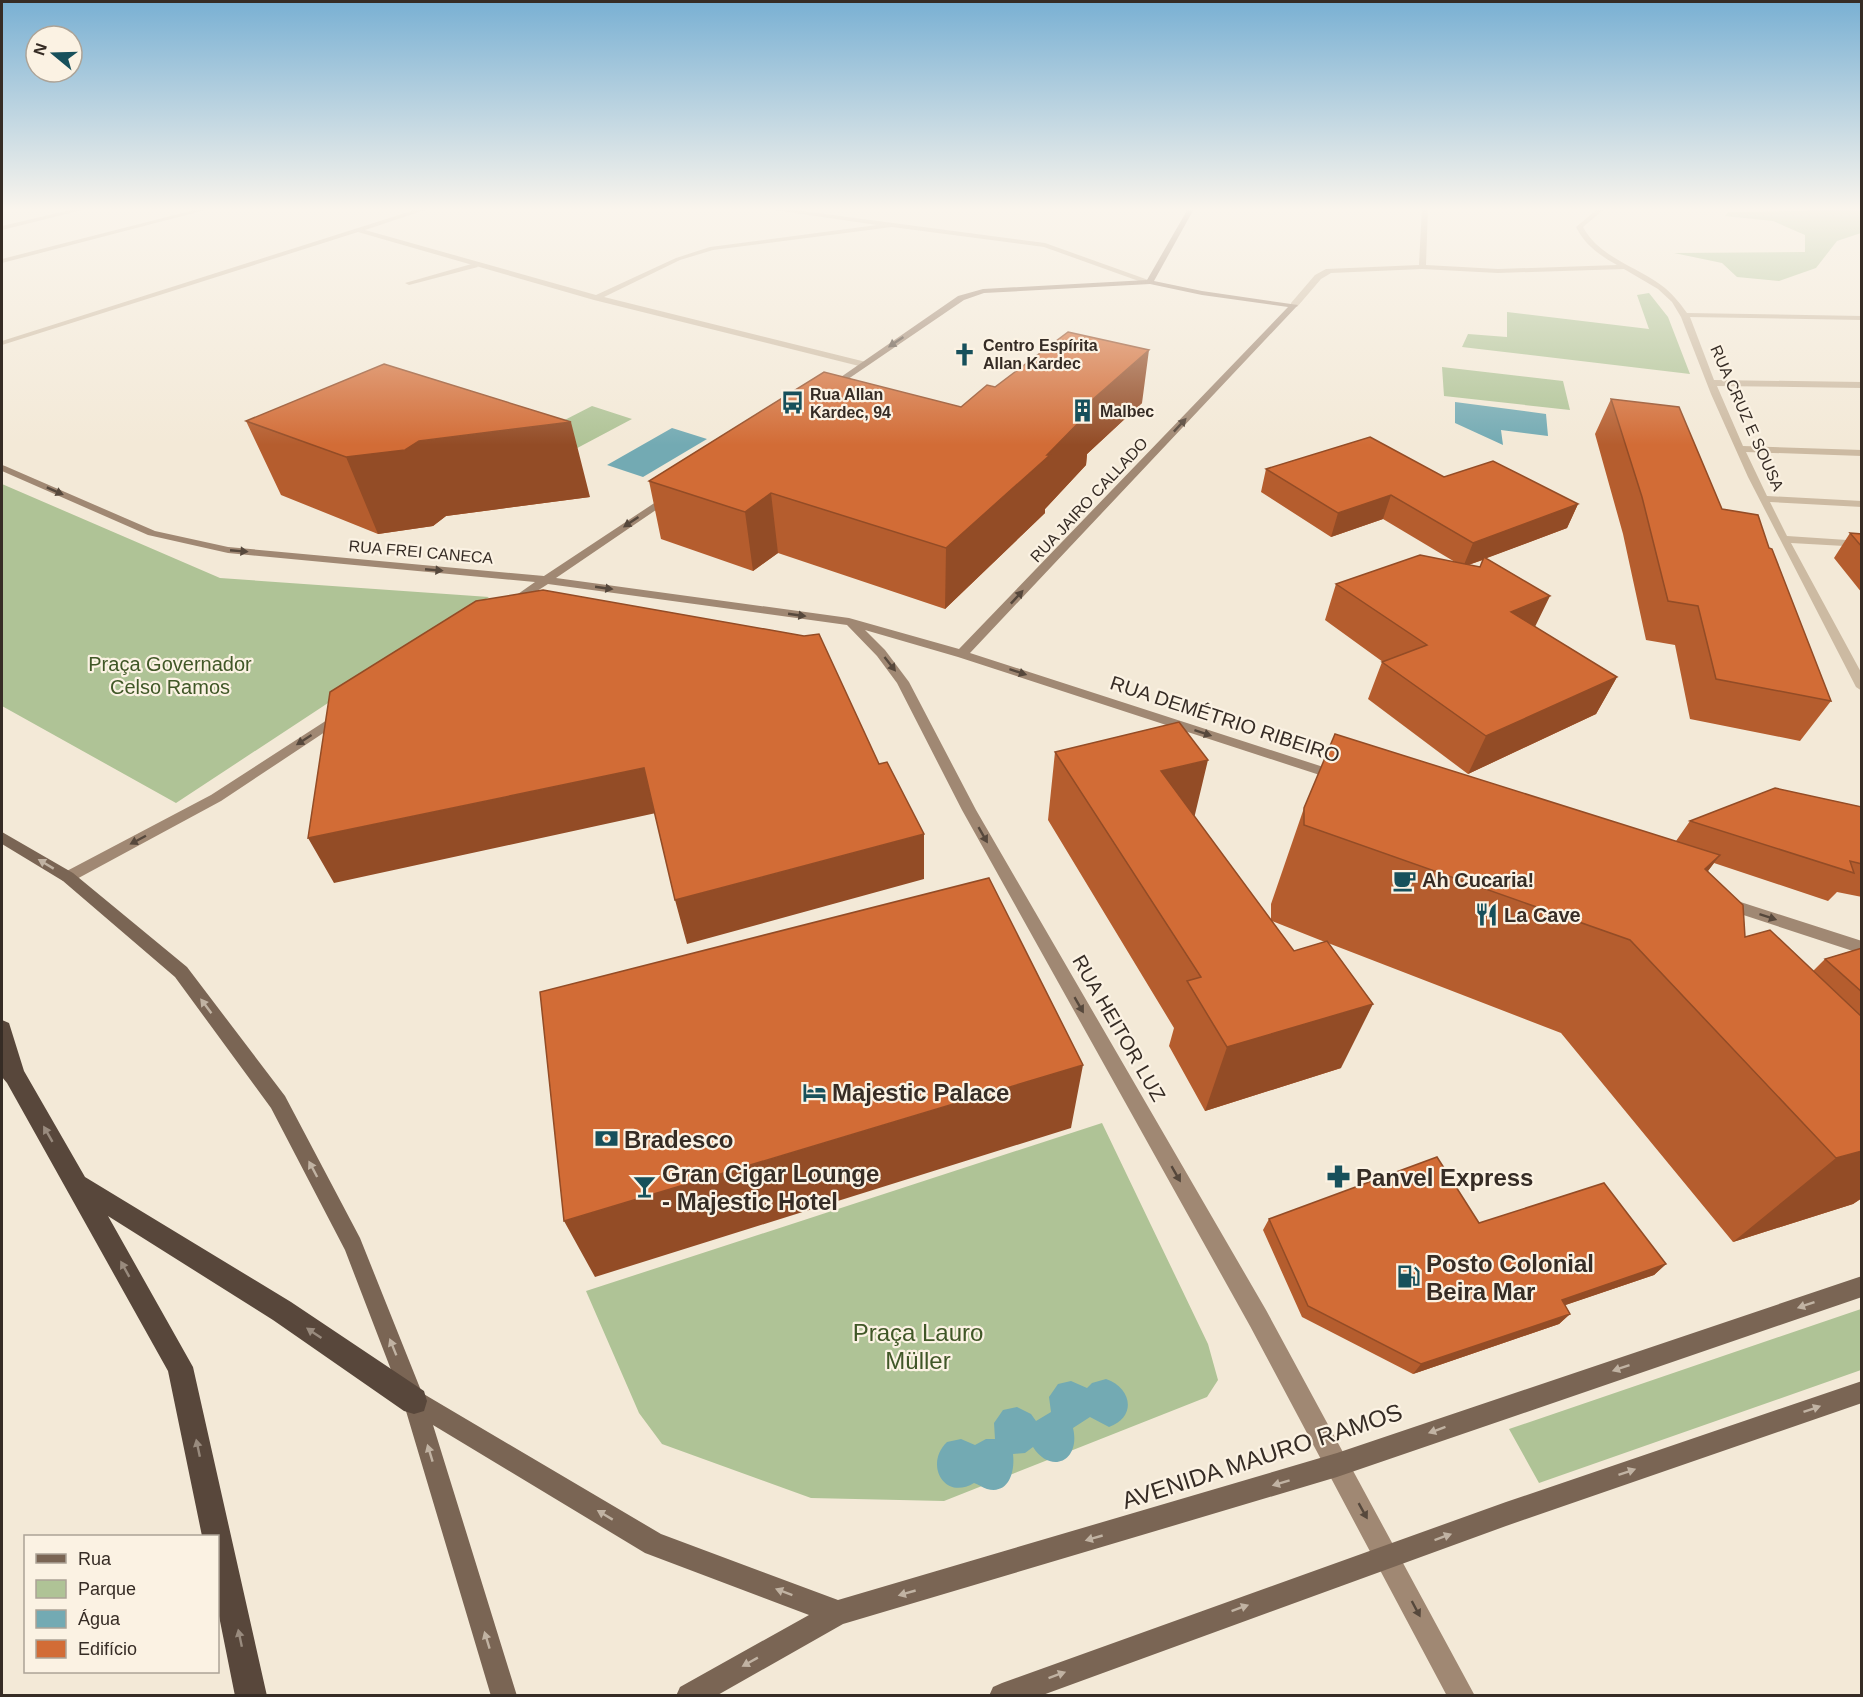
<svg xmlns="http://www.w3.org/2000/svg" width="1863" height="1697" viewBox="0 0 1863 1697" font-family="Helvetica,sans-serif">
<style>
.green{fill:#afc396}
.water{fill:#73aab3}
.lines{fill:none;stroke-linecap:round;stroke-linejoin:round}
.lane{fill:#ccbaa2;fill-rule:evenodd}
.street{fill:#ccbaa2;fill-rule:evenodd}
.secondary{fill:#a08873;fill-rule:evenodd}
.primary{fill:#7a6554;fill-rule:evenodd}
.highway{fill:#58473b;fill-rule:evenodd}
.wall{fill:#b55d2e;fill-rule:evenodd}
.shaded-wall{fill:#934c26}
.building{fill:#d26c36;stroke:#934c26;stroke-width:1.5}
.oneway{fill:#56483c}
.oneway2{fill:#c1b3a3}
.oneway3{fill:#998b7e}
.labels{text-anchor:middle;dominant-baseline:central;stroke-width:4.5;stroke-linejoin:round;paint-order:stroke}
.far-poi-label{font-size:16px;font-weight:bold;fill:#362c25;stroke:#fbf2e3;text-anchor:start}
.far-street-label{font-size:16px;fill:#362c25;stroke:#fbf2e3}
.park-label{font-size:20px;fill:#405727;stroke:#fbf2e3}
.street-label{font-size:20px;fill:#362c25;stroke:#fbf2e3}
.poi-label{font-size:20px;font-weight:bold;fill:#362c25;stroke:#fbf2e3;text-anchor:start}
.near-poi-label{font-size:24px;font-weight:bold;fill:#362c25;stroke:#fbf2e3;text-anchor:start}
.near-park-label{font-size:24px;fill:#405727;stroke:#fbf2e3}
.near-street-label{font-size:24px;fill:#362c25;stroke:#fbf2e3}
</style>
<rect width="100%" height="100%" fill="#f3e9d7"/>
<path class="green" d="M1805 207H1861V233L1837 241 1816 268 1779 281 1737 277 1722 263 1674 253 1805 252V235L1773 221 1725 216 1728 212 1807 211Z
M1649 293 1668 317 1690 374 1462 347 1468 334 1507 337V312L1649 329 1637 295Z
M1442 367 1563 381 1570 410 1444 396Z
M592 406 632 419 549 463 508 449Z
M2 484 220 578 489 597 176 803 2 706Z
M1102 1123 1208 1344 1218 1380 1207 1397 944 1501 811 1498 662 1444 639 1413 586 1291Z
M1861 1309V1370L1539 1483 1509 1429Z"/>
<path class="water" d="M1455 402 1546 414 1548 436 1501 430 1503 445 1455 423Z
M672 428 707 439 643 477 607 465Z
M1106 1379C1132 1388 1137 1417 1109 1427L1090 1417 1073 1428C1081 1461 1051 1475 1033 1447L1025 1453 1013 1454C1015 1470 1010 1495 987 1489 983 1488 978 1484 974 1483 944 1501 924 1464 947 1442L961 1439 975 1445 986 1439H995L994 1423 1003 1410 1017 1407 1031 1414 1036 1421 1051 1412 1049 1397 1058 1384 1071 1381 1087 1388 1092 1383Z"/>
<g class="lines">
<path class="lane" d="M83 207H94L2 230V226Z
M206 207H217L2 263V259Z
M475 263 478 267 409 285 405 283Z"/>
<path class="street" d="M424 207H434L365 230 596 295 676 258 710 247 877 225 754 207H772L1045 243 1154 282 1147 284 1044 247 892 227 713 250 680 260 604 297 866 362V366L863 367 594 300 358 232 2 345V341Z
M1422 207H1428L1426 265 1498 269 1617 265C1599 255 1585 245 1576 227L1600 207H1607L1583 227C1599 257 1635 266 1661 285 1672 293 1679 302 1687 313L1862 316V320L1690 317 1714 380 1862 382V388L1717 386 1743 446 1862 450V456L1746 452 1767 496 1862 501V507L1770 502 1787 536 1862 541V547L1791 543 1862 674V691L1856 687 1748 477 1711 394 1681 317 1672 302 1658 289 1624 269 1498 273 1422 269 1331 273 1321 279 1297 307H1291V303L1315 275 1326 269 1419 265Z"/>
<path class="secondary" d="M1189 207H1195L1154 281 1202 291 1298 305 970 653 1342 773 1344 776 1342 779H1332L958 657 865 630 885 650 909 682 976 810 1266 1310 1475 1696H1447L1250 1326 962 810 897 683 877 656 847 625 548 584 512 607 506 603 508 601 535 582 228 553 148 535 2 471V465L5 466 155 531 228 547 544 576 671 492 675 493V497L556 578 849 618 959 649 1288 307 1202 295 1150 284 984 293 964 300 832 390 825 388 958 296 983 289 1147 280Z
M341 711 348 715 346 718 221 801 73 881H63L60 877 63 873 211 795Z
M1725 897 1862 941V954L1719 907 1717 903 1719 899Z"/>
<path class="primary" d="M2 832 73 873 187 967 285 1096 360 1238 422 1393 661 1534 838 1600 1337 1453 1862 1276V1297L1337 1477 843 1624 716 1696H676L680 1687 809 1615 645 1553 433 1425 517 1696H491L403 1401 345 1250 271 1108 175 977 63 881 2 844Z
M1862 1381V1403L1506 1526 1040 1696H989L993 1687 1002 1683 1506 1502Z"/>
<path class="highway" d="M2 1020 9 1023 24 1071 85 1177 291 1302 424 1391 427 1401 424 1411 414 1414 404 1411 273 1320 108 1216 193 1367 267 1696H235L218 1611V1536H202L168 1371 7 1083 2 1077Z"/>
</g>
<path class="wall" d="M995 387 1142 403 1087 454 1086 465 1045 509V513L945 609 778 553 753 571 661 539 649 481 961 407Z
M1611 399 1722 509 1769 548 1831 701 1800 741 1690 719 1675 645 1646 640 1623 534 1595 434Z
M246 421 590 497 446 516 433 526 378 534 281 495Z
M1266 469 1444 477 1578 504 1567 528 1486 558 1535 627 1617 677 1596 714 1468 774 1368 699 1382 662H1383L1325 620 1336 584 1455 562 1383 519 1331 537 1261 492ZM1483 560 1480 567 1468 565Z
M1850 533 1862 534V593L1834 558Z
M1055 752 1194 817 1271 920V904L1304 808 1676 841 1690 821 1862 807V897L1837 892 1828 901 1714 863 1708 871 1745 937 1813 971 1825 959 1862 948V1198L1853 1204 1733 1242 1561 1033 1328 943 1341 1068 1205 1111 1169 1046 1174 1028 1048 820ZM1272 921 1325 942 1294 951Z
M1269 1219 1479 1223 1666 1264 1654 1275 1565 1305 1570 1314 1559 1324 1413 1374 1302 1317 1263 1230Z"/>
<path class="shaded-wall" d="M1149 350 1142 403 1087 454 1086 465 1045 509V513L945 609 946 548 1047 455 1084 407Z
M571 422 590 497 446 516 433 526 378 534 346 457 419 441Z
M771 493 778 553 753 571 745 512Z
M1391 495 1383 519 1331 537 1338 513Z
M1578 504 1567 528 1463 567 1473 543Z
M1550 596 1532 633 1511 612Z
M1617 677 1596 714 1468 774 1486 736Z
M1208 760 1192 827 1161 771Z
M644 768 656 813 334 883 308 838Z
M924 834V879L687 944 675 900Z
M1720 855 1647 951 1705 869Z
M1373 1004 1341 1068 1205 1111 1227 1047Z
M1083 1065 1071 1128 595 1277 564 1221Z
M1862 1151V1198L1853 1204 1733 1242 1836 1158Z
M1666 1264 1654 1275 1551 1310 1562 1300Z
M1570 1314 1559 1324 1413 1374 1421 1364Z"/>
<path class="building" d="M1068 332 1149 350 1084 407 1092 409 1047 455H1050L946 548 771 493 745 512 649 481 824 372 961 407 987 385 995 387Z
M384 364 571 422 419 441 405 450 346 457 246 421Z
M1611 399 1679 407 1722 509 1758 515 1769 548 1772 549 1831 701 1716 679 1698 606 1668 601 1642 497Z
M1370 437 1444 477 1493 461 1578 504 1473 543 1391 495 1338 513 1266 469Z
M1850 533 1862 534V547Z
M1420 555 1480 567 1484 557 1550 596 1511 612 1617 677 1486 736 1382 662 1427 645 1336 584Z
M543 590 804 636 819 634 879 764 887 762 924 834 675 900 644 768 308 838 330 692 476 601Z
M1179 722 1208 760 1161 771 1294 951 1327 941 1373 1004 1227 1047 1187 981 1201 977 1055 752Z
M1335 734 1720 855 1705 869 1743 905 1745 937 1770 930 1862 1017V1151L1836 1158 1630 940 1304 825V808Z
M1775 788 1862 807V864L1850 861 1854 873 1690 821Z
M989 878 1083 1065 564 1221 540 992Z
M1862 948V992L1825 959Z
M1437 1157 1479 1223 1604 1183 1666 1264 1562 1300 1570 1314 1421 1364 1308 1306 1269 1219Z"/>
<defs><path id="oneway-solid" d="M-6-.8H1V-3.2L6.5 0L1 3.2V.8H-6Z" transform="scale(1.5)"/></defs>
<g class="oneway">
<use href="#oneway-solid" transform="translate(896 342) rotate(146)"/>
<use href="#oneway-solid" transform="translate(1180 425) rotate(-47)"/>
<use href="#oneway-solid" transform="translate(55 491) rotate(24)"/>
<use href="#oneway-solid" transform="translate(631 522) rotate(146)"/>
<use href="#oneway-solid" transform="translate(239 551) rotate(5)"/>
<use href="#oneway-solid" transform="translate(434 570) rotate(5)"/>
<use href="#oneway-solid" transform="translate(604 588) rotate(8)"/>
<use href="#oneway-solid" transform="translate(1017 597) rotate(-47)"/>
<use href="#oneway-solid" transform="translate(797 615) rotate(8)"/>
<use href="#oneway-solid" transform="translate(890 664) rotate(52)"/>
<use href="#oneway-solid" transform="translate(1018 672) rotate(18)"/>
<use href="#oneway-solid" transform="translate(1203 733) rotate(18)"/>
<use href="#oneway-solid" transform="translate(304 740) rotate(147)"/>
<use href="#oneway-solid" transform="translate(983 835) rotate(60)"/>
<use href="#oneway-solid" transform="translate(138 840) rotate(152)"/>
<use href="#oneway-solid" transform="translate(1768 917) rotate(18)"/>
<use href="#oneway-solid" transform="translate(1079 1005) rotate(60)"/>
<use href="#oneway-solid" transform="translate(1176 1174) rotate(60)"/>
<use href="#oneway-solid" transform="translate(1363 1511) rotate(61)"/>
<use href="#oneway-solid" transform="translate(1416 1609) rotate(62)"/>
</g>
<g class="oneway2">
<use href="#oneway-solid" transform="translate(46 864) rotate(-149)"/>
<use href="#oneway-solid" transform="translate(206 1006) rotate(-127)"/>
<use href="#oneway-solid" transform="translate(313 1169) rotate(-118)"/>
<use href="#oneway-solid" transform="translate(1806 1305) rotate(161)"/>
<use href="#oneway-solid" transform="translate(393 1347) rotate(-112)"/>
<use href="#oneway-solid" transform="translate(1621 1368) rotate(161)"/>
<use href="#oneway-solid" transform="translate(1812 1409) rotate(-19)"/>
<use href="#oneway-solid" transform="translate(1437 1430) rotate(160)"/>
<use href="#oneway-solid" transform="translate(430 1453) rotate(-107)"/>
<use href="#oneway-solid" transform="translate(1627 1472) rotate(-19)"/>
<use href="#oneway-solid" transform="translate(1281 1483) rotate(163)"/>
<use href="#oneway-solid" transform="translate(605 1515) rotate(-149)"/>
<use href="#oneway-solid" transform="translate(1443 1537) rotate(-20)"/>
<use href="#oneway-solid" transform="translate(1094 1538) rotate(164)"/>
<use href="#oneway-solid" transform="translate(784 1592) rotate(-159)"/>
<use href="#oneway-solid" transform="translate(907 1593) rotate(164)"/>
<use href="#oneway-solid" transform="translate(1240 1608) rotate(-20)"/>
<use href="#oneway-solid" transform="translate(487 1640) rotate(-107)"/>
<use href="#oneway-solid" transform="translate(750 1662) rotate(151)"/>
<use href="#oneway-solid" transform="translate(1057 1675) rotate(-20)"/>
</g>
<g class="oneway3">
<use href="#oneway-solid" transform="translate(48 1134) rotate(-120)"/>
<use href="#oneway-solid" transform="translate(125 1269) rotate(-119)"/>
<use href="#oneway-solid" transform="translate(314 1333) rotate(-146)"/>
<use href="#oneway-solid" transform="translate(198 1448) rotate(-102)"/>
<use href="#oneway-solid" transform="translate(240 1638) rotate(-102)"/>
</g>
<linearGradient id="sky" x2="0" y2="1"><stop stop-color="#79b0d3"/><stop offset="0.47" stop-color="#faf5ed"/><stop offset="1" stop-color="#faf5ed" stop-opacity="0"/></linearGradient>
<rect width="1863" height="445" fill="url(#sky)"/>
<defs>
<symbol id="church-bare" viewBox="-9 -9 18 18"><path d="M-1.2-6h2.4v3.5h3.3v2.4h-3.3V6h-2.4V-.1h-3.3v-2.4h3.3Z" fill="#17505b" stroke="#fbf2e3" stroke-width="2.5" paint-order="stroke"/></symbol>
<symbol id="bus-bare" viewBox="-9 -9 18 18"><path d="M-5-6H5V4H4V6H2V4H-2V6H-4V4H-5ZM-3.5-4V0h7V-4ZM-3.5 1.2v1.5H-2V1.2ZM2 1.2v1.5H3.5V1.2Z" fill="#17505b" stroke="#fbf2e3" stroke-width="2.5" paint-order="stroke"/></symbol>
<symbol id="building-bare" viewBox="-9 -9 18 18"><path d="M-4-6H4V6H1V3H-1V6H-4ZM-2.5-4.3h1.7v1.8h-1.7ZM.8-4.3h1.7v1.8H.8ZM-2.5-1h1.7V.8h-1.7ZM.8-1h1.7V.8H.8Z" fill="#17505b" stroke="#fbf2e3" stroke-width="2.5" paint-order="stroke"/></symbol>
<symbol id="cafe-bare" viewBox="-9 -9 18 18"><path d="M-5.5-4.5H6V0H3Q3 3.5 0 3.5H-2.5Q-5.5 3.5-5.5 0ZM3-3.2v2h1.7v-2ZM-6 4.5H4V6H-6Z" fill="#17505b" stroke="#fbf2e3" stroke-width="2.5" paint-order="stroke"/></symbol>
<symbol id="restaurant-bare" viewBox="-9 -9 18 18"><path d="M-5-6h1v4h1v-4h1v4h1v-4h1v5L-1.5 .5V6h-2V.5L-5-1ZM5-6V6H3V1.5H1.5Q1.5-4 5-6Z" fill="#17505b" stroke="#fbf2e3" stroke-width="2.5" paint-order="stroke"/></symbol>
<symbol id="hotel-bare" viewBox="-9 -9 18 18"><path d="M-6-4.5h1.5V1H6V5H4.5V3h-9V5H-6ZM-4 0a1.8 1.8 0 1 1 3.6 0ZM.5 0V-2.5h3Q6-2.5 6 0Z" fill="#17505b" stroke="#fbf2e3" stroke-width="2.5" paint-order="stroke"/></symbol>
<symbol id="bank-bare" viewBox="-9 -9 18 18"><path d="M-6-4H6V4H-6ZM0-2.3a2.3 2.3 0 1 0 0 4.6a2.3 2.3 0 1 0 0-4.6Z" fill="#17505b" stroke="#fbf2e3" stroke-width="2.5" paint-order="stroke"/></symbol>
<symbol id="pharmacy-bare" viewBox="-9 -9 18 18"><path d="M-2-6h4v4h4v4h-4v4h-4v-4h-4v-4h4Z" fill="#17505b" stroke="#fbf2e3" stroke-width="2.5" paint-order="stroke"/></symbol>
<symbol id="bar-bare" viewBox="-9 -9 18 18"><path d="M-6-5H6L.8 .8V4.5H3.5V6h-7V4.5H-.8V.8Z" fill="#17505b" stroke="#fbf2e3" stroke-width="2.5" paint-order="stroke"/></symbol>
<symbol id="fuel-bare" viewBox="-9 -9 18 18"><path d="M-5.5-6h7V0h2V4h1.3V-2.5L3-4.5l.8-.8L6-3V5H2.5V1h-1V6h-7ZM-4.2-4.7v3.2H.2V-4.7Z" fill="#17505b" stroke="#fbf2e3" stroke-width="2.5" paint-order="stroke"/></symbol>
</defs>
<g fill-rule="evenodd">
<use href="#church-bare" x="948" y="338" width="33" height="33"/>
<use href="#bus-bare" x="776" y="386" width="33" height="33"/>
<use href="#building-bare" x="1066" y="394" width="33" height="33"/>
<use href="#cafe-bare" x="1388" y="864" width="33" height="33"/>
<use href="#restaurant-bare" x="1470" y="898" width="33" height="33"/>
<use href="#hotel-bare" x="798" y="1076" width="33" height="33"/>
<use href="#bank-bare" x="590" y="1122" width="33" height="33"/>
<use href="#pharmacy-bare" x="1322" y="1160" width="33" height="33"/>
<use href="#bar-bare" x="628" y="1170" width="33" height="33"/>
<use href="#fuel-bare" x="1392" y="1260" width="33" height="33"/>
</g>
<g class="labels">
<g class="far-poi-label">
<text x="983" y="345">Centro Espírita<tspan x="983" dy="18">Allan Kardec</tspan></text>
<text x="810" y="394">Rua Allan<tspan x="810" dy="18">Kardec, 94</tspan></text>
<text x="1100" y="411">Malbec</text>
</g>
<g class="far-street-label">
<text transform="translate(1747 418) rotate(66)">RUA CRUZ E SOUSA</text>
<text transform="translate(1089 500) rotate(-47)">RUA JAIRO CALLADO</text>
<text transform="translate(421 552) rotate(5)">RUA FREI CANECA</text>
</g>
<g class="park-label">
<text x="170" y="664">Praça Governador<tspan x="170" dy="23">Celso Ramos</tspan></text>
</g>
<g class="street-label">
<text transform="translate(1225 719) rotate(18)">RUA DEMÉTRIO RIBEIRO</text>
<text transform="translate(1119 1028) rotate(60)">RUA HEITOR LUZ</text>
</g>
<g class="poi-label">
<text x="1422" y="880">Ah Cucaria!</text>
<text x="1504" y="915">La Cave</text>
</g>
<g class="near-poi-label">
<text x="832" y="1092">Majestic Palace</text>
<text x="624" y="1139">Bradesco</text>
<text x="662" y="1173">Gran Cigar Lounge<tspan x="662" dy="28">- Majestic Hotel</tspan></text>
<text x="1356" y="1177">Panvel Express</text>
<text x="1426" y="1263">Posto Colonial<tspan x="1426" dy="28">Beira Mar</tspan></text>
</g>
<g class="near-park-label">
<text x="918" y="1332">Praça Lauro<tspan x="918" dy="28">Müller</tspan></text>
</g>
<g class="near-street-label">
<text transform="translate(1262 1456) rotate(-18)">AVENIDA MAURO RAMOS</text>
</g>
</g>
<rect width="1863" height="1697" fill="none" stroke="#362c25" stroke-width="6"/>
<rect x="24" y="1535" width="195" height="138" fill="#fbf2e3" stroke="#aca397" stroke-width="1.5"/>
<rect x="36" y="1554" width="30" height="9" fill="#7a6554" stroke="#aca397" stroke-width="1.5"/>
<text x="78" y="1565" font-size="18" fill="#362c25">Rua</text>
<rect x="36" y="1580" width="30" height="18" fill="#afc396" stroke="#aca397" stroke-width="1.5"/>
<text x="78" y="1595" font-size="18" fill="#362c25">Parque</text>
<rect x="36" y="1610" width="30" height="18" fill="#73aab3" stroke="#aca397" stroke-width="1.5"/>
<text x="78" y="1625" font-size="18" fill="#362c25">Água</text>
<rect x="36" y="1640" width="30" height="18" fill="#d26c36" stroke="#aca397" stroke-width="1.5"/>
<text x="78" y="1655" font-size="18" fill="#362c25">Edifício</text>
<g transform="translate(54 54) rotate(289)"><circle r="28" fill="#fbf2e3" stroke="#aca397" stroke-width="1.5"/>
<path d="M0-4.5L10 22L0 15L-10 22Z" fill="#17505b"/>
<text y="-9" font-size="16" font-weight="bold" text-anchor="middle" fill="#362c25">N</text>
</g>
</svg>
